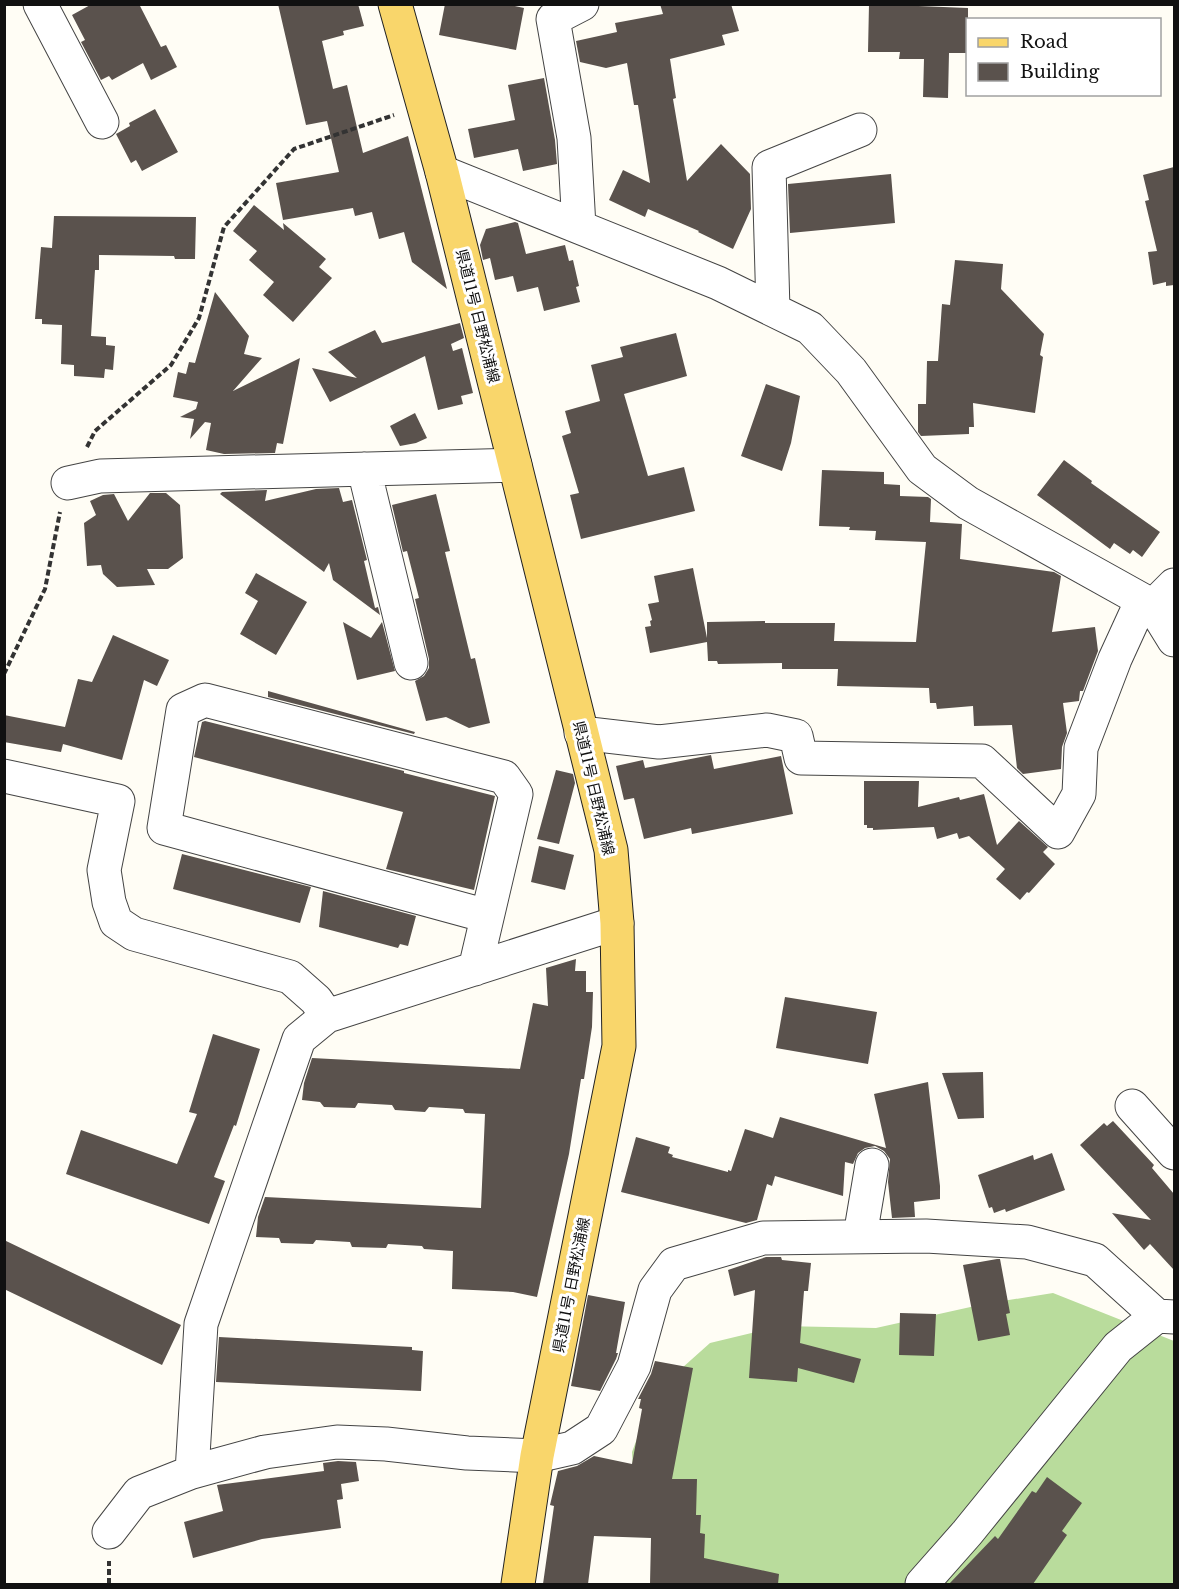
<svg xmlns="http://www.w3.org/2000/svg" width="1179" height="1589" viewBox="0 0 1179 1589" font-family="'Libre Baskerville','Noto Sans JP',serif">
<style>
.forest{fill:#b9dc9c}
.building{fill:#5a524d}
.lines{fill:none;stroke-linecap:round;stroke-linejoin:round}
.minor-casing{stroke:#444;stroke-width:35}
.major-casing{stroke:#222;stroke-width:35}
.path{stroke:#333;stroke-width:4;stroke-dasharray:6 3;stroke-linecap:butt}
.minor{stroke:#fff;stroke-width:33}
.major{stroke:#f9d66b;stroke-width:33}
.labels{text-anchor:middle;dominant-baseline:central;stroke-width:6;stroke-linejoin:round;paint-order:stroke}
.street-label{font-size:15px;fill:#111;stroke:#fff}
</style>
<rect width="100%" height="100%" fill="#fffdf5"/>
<path class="forest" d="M1053 1293 1174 1341V1584H681L635 1507 632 1452 654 1393 710 1343 781 1326 876 1328 984 1304Z"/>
<path class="building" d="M92 4H139L161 47 166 45 177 67 151 80 143 63 112 80 109 76 101 80 81 42 85 40 72 15Z
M278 4H358L364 26 343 31 344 35 322 41 333 89 347 85 363 153 408 136 447 289 412 262 404 232 379 239 372 212 355 216 353 208 283 220 276 183 339 172 327 121 306 125Z
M445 4H506L524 8 516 50 439 35Z
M660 4H731L739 31 722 35 725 45 670 59 676 98 673 99 687 181 721 144 750 174 751 209 733 249 698 232 699 231 648 209 645 217 609 200 623 170 650 183 638 105H634L627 63 606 68 580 62 576 41 617 32 615 23 663 14Z
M869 4 968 8V53H949L948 98 923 97 924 59H899L900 52H868Z
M544 78 555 140 557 164 523 171 518 149 474 158 468 129 515 120 508 85Z
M155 109 178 152 142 171 136 160 131 163 116 134 130 126 129 123Z
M1174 167V285L1166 286V282L1153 285 1148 252 1157 251 1145 201 1149 200 1143 175Z
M891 174 895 223 790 233 788 184Z
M254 205 284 230 283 223 326 259 319 267 332 278 293 322 263 295 274 282 249 260 257 251 233 231Z
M54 216 196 217 195 259H175L174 256 99 255V270H95L91 336 106 337V345L115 346 113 370 105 369 104 378 74 376V365L61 364 62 325 42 324V319H35L41 247 52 248Z
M515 222 518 223 526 254 565 245 569 261 573 260 579 286 576 287 580 302 544 311 538 287 517 292 513 276 495 280 490 258 483 260 480 245 486 229Z
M955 260 1003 264 1001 289 1044 334 1040 355 1043 357 1035 413 973 403 974 427H969V434L921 436 918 432V404H926L927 361H938L942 304 950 305Z
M215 292 249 336 244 354 262 358 233 391 300 358 283 444 277 443 275 453 224 454 206 450 211 423 205 422 190 439 194 419 180 417 196 409 198 402 173 397 178 372 186 374 189 362 195 363Z
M460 323 464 338 451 344 453 351 462 348 473 393 461 396 463 404 438 410 425 356 330 402 312 368 357 378 328 352 375 330 382 343Z
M676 333 687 376 624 394 648 476 684 467 695 511 581 539 570 495 579 493 562 436 571 433 565 411 600 401 591 365 623 357 620 347Z
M766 384 800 396 791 443 782 471 741 456Z
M415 413 427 438 416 443 400 446 390 426Z
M1064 460 1092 481 1091 483 1160 532 1142 557 1133 550 1130 554 1114 543 1110 549 1037 495Z
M822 470 884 472V484L900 485V496L928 497 931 499 930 522 962 524 960 559 1054 572 1061 576 1052 632 1095 627 1098 651 1083 691H1080L1079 701 1063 703 1067 733 1062 747 1061 769 1023 774 1017 768 1012 725 974 726 973 706 937 709 936 703H930L929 688 837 686 838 669H782V663L718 664 717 661H708L707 642 650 653 645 627 651 626 650 621 652 620 648 604 659 602 654 576 693 568 707 638V622L765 621V623H835L834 641 916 642 926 542 875 540 876 531 849 530 850 527 819 526Z
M339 488 343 502 352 500 367 560 364 561 375 608 378 607 380 615 333 580 329 563 324 572 220 494 222 492 267 490 265 501 316 489Z
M150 493H166L180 505 183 558 168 569H147L155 585 117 587 103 574 101 565 87 566 84 523 96 515 90 501 103 495 114 494 128 521Z
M436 494 450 551 445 552 471 659 475 658 490 723 469 728 446 717 426 721 415 681 424 676 429 668V659L415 599 419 598 407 551 403 552 392 505Z
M256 573 307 602 276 655 240 634 258 601 245 593Z
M343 622 371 638 382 622 395 671 357 680Z
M113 635 169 660 157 686 144 680 122 760 63 744 61 752 4 742V715L65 727 78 679 92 682Z
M268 691 415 732 414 734 268 697Z
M205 721 404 771V773L495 796 474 890 386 869 403 812 194 757 202 722Z
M711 755 714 769 781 756 793 814 692 834 691 828 644 839 634 798 624 800 616 766 643 760 645 768Z
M556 770 573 774 575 783 559 844 537 839Z
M864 781H919L918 807 959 797 960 800 984 794 997 845 1019 821 1048 847 1043 852 1055 864 1029 893 1027 892 1020 900 996 879 1005 869 969 836 959 839 957 833 937 839 934 827 873 830V828H867V825H864Z
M539 846 574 855 565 890 531 882Z
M182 854 311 887 300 923 173 889Z
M323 891 416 916 408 946 400 944 398 948 319 927Z
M576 959 575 971H586V992H593L592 1027 584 1079H581L569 1154 537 1297 513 1292 452 1289 453 1251 424 1249 422 1246 388 1244 386 1248 352 1247 350 1242 316 1240 313 1244 281 1243 279 1238 256 1237 258 1217 265 1197 481 1208 485 1114 465 1113 463 1109 429 1107 425 1112 395 1110 392 1105 358 1103 355 1108 324 1107 320 1102 302 1100 304 1083 312 1058 520 1069 533 1003 548 1006 546 968Z
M785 997 877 1012 868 1064 776 1048Z
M213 1034 260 1049 236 1126 234 1125 214 1177 225 1181 209 1224 66 1174 81 1130 177 1164 197 1114 189 1112Z
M983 1072 984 1118 958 1119 942 1073Z
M928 1082 940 1186V1199L914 1202 915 1217 892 1218 888 1182 890 1159 884 1151 875 1146 865 1148 858 1153 853 1164 845 1162 843 1196 775 1176 772 1186 767 1184 757 1220 746 1223 621 1192 636 1137 670 1147 668 1153 673 1155 672 1157 728 1172V1170L731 1171 745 1129 773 1138 780 1117 886 1148 874 1094Z
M1113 1121 1154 1165 1152 1168 1174 1194V1270L1150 1244 1144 1250 1112 1213 1151 1220 1080 1145 1104 1123 1107 1126Z
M1052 1153 1065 1190 1006 1212 1005 1209 994 1213 992 1207 989 1208 978 1175 1033 1155 1034 1160Z
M4 1240 181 1325 162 1365 4 1289Z
M766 1257H781L782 1260 811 1263 808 1291H804L800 1343 861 1359 854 1383 798 1368 797 1382 749 1378 755 1290 734 1296 728 1270Z
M997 1259H1000L1010 1313 1006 1314 1010 1335 978 1341 963 1265Z
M588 1295 625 1302 616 1353H618L616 1359 600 1391 571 1386Z
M900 1313 936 1314 934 1356 899 1355Z
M219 1337 412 1347V1350L423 1351 421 1391 216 1382Z
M655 1361 693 1368 672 1479H697L696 1515H701L700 1533 705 1534 704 1558 779 1574 778 1584H650L651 1538 594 1536 588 1584H543L554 1506 550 1505 558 1471 577 1466 594 1456 632 1464 642 1409 639 1408 641 1399H638L651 1374Z
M338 1461 356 1462 359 1481 341 1484 343 1499 337 1500 341 1528 262 1539 193 1558 184 1522 223 1511 217 1485 324 1471 323 1463Z
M1047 1477 1082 1503 1062 1531 1067 1535 1033 1584H949L995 1536 998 1539 1032 1491 1036 1493Z"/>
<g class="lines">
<defs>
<path id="minor" d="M40 4 102 122
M442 172 718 283 810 328 851 371 922 469 968 503 1153 606 1174 640
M579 227 574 138 553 19 582 4
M773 310 769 167 860 130
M364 469 411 663
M68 483 100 476 515 465
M1153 606 1174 585
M581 733 659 742 767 730 796 736 801 758 982 761 1058 832 1079 794 1081 748 1115 659 1142 600
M4 776 118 801 104 870 109 902 116 922 134 934 290 977 316 1000 327 1016
M475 969 516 794 504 777 205 700 183 710 164 828 487 916
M1132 1106 1174 1153
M860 1236 872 1165
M192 1472 201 1324 299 1039 327 1016 617 923
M109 1532 139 1493 192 1472 265 1452 337 1442 386 1444 467 1453 537 1456 572 1448 601 1429 634 1366 655 1290 674 1264 763 1238 926 1236 1027 1242 1095 1260 1157 1316 1174 1317
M922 1584 967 1533 1118 1347 1157 1316"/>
<path id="major" d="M395 4 442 172 611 850 617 923 619 1046 537 1456 518 1584"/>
</defs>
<use href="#minor" class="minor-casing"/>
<use href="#major" class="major-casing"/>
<path class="path" d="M87 447 95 431 171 365 199 318 224 227 294 149 394 115
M4 674 45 589 60 512
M109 1584V1561"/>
<use href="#minor" class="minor"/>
<use href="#major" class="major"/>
</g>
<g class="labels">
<g class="street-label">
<text transform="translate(478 316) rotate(76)">県道11号 日野松浦線</text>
<text transform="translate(594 788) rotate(77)">県道11号 日野松浦線</text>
<text transform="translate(571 1285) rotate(-79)">県道11号 日野松浦線</text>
</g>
</g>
<rect width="1179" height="1589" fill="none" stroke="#111111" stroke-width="12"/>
<rect x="966" y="18" width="195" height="78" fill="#ffffff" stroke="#a0a0a0" stroke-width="1.5"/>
<rect x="978" y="38" width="30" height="9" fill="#f9d66b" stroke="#a0a0a0" stroke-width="1.5"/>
<text x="1020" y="48" font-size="18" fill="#111111">Road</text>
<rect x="978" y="63" width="30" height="18" fill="#5a524d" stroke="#a0a0a0" stroke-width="1.5"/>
<text x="1020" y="78" font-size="18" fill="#111111">Building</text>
</svg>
